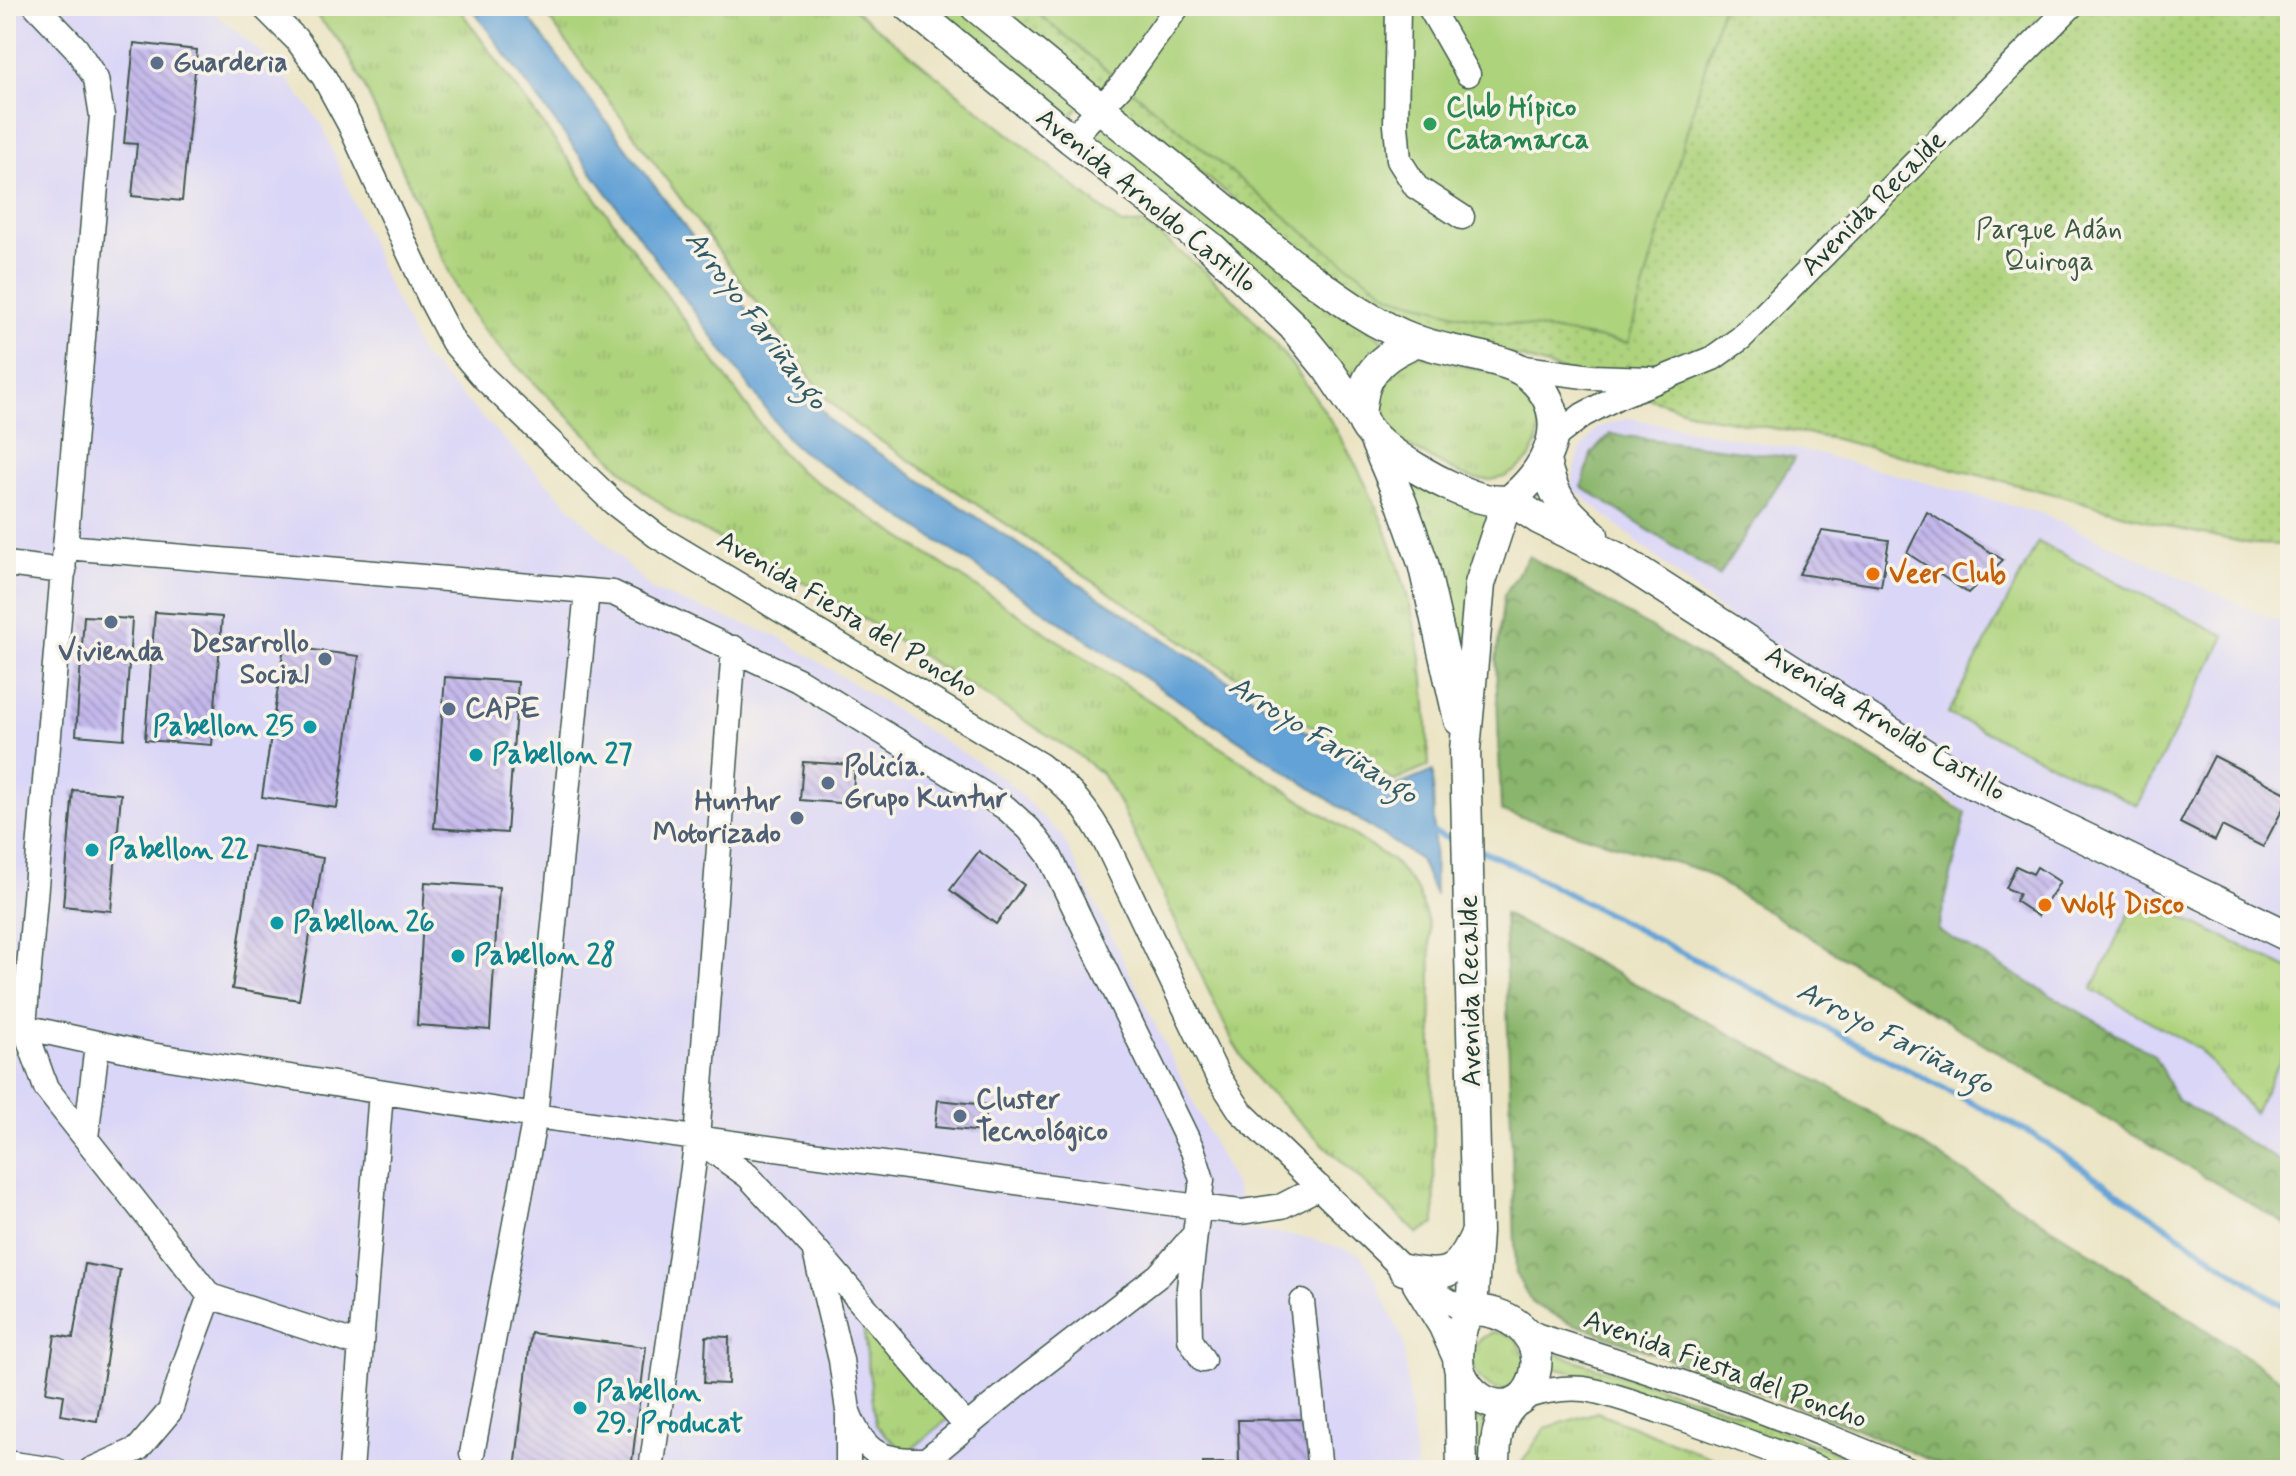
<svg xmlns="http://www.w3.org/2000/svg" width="2296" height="1476" viewBox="0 0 2296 1476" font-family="Mynerve,sans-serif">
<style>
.built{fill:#dad6f7}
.grass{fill:url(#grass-tufts);stroke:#668858;stroke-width:2}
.forest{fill:url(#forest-crowns);stroke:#547950;stroke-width:2}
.park{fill:url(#park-dots);stroke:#668858;stroke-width:2}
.pitch{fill:#aed37d;stroke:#668858;stroke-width:2}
.water{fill:#63a2d6;stroke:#417085;stroke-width:2}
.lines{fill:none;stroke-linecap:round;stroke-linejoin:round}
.stream{stroke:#63a2d6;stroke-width:6}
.building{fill:url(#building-back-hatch)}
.minor-casing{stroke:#3e564a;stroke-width:27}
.major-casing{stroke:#3e564a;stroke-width:33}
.minor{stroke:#fff;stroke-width:24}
.major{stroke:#fff;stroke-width:30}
.service-dot{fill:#5c6f8a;stroke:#f7f3e8;stroke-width:3}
.leisure-dot{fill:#2e9e5b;stroke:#f7f3e8;stroke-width:3}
.food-dot{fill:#e8710a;stroke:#f7f3e8;stroke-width:3}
.culture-dot{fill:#0f9aa8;stroke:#f7f3e8;stroke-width:3}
.labels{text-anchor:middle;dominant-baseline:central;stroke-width:7;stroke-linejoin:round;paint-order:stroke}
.service-label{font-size:28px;font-weight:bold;fill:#4e5e75;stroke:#f7f3e8;text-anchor:start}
.leisure-label{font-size:28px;font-weight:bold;fill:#27864d;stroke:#f7f3e8;text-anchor:start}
.street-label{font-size:28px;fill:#1f3d34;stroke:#f7f3e8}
.park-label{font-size:28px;fill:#3c5b43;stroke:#f7f3e8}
.food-label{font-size:28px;font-weight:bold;fill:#c56008;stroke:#f7f3e8;text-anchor:start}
.culture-label{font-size:28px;font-weight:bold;fill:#0d838f;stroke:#f7f3e8;text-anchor:start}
.water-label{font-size:30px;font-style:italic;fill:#335b65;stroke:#f7f3e8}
</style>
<defs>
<pattern id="grass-tufts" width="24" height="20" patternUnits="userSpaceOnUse" patternTransform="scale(2)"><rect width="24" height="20" fill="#aed37d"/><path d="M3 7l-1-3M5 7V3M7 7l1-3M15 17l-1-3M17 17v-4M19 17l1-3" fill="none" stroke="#95b66d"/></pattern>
<pattern id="forest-crowns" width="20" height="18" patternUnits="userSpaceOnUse" patternTransform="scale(2)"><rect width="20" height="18" fill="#8ab56c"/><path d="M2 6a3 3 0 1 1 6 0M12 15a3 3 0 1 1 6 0" fill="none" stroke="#70945a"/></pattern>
<pattern id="park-dots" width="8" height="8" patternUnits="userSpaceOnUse" patternTransform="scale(2)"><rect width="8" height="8" fill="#aed37d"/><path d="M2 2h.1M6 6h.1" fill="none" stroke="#95b66d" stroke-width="1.8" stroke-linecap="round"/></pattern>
<pattern id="building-back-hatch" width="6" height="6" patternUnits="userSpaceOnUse" patternTransform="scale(2)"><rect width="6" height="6" fill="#c3b7eb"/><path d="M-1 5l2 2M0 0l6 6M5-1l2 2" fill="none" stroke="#9e96bf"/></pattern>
</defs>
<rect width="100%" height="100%" fill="#f7f3e8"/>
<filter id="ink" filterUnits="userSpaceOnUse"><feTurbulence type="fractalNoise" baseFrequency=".0125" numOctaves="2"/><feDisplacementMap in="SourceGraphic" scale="16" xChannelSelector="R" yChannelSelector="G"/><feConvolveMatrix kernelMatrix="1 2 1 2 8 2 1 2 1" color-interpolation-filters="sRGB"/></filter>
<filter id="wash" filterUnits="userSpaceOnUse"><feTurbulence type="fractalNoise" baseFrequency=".006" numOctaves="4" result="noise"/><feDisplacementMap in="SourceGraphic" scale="32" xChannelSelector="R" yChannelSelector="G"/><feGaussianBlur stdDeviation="1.8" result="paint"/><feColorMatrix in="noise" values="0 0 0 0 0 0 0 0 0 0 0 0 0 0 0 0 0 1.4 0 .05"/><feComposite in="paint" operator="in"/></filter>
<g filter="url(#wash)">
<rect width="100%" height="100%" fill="#ebe4c4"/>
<path class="built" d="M6 6H206L261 52 292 85 322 125 383 274 422 356 652 590 779 637 1006 780 1062 836 1238 1193 1244 1229 1304 1237 1359 1253 1373 1274 1403 1340 1417 1470H6Z
M1629 418 1815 453 2041 513 2290 627V1167L2177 1100 2154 1055 1938 930 1966 813 1571 487 1580 450 1597 428Z"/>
<path class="grass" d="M308 6H457L775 445 799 470 1393 861 1417 890 1430 928 1435 1224 1418 1234 1259 1083 1233 1042 1120 804 1102 774 1073 751 818 590 679 518 643 490 503 352 478 323 457 289 362 81 342 44Z
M540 6H850L1122 225 1143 223C1163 239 1185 255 1205 272 1318 373 1395 507 1421 657 1427 692 1427 730 1429 766L1394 781 855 424 825 397Z
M930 6H960L1081 104 1070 118Z
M1103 123 1381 339 1383 343 1355 383 1182 211 1093 136Z
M1418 355 1515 378 1538 408 1540 425 1537 443 1530 458 1518 469 1504 477 1491 480 1475 479 1462 475 1400 442 1382 423 1378 409 1379 394 1383 380 1394 365Z
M1403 472 1493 514 1461 665Z
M2038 542 2225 636 2137 805 1948 714Z
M2138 896 2290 969V1041L2254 1113 2199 1049 2092 989Z
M863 1326 948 1419 906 1454 876 1425Z
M1498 1332 1515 1337 1527 1361C1524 1368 1520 1379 1515 1384 1488 1410 1443 1343 1498 1332Z
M1553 1353 1735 1412 1879 1470H1851L1731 1423 1607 1380 1553 1368Z
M1597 1412 1742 1470H1520L1519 1467 1545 1428Z
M1475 1418 1484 1421 1485 1470H1475Z"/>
<path class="forest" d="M1610 434 1795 458 1719 576 1582 487 1591 454Z
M1529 556 1966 813 1938 930 2154 1055 2177 1100 2290 1167V1227L2084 1105 1700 870 1501 811 1496 660 1504 595Z
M1504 914 1832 1088 2079 1245 2290 1386V1470H1953L1848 1425 1569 1322 1533 1304 1516 1275Z"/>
<path class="park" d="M996 6H2290V545L2251 544 2173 528 2054 494 1835 439 1704 416 1384 314 1310 261Z"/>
<path class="pitch" d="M1029 6H1722L1628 343 1459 315 1390 295 1315 241Z"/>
<path class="water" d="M470 6H520L831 422 1392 788 1433 771 1435 895 1420 860 800 450 787 438Z"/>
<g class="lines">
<path class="stream" d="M1427 830 1457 842
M1475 848 1503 860 2034 1135 2290 1311"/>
</g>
<g id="blocks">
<path class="building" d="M134 43 197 50 182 201 132 196 137 144 124 143Z
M1927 512 2003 560 1968 593 1907 553Z
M1822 531 1889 540 1881 586 1799 574Z
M155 612 222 617 212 745 145 740Z
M84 616 132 619 124 739 76 735Z
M284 646 359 656 337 808 262 797Z
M445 677 518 682 507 833 434 828Z
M2214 756 2290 795 2263 847 2222 826 2215 841 2180 823Z
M803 762 855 765 852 804 800 800Z
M73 790 121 794 111 911 63 906Z
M6 816 14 817 11 869 6 868Z
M253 846 323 858 299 1000 232 989Z
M979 851 1024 885 996 924 950 890Z
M2016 866 2033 874 2037 867 2060 882 2038 916 2015 901 2019 894 2006 888Z
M425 882 499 887 490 1030 417 1025Z
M938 1100 986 1105 983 1132 935 1127Z
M85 1264 120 1270 97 1421 61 1415 64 1395 46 1392 55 1335 73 1338Z
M531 1333 646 1347 631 1470H515Z
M706 1336 729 1337 728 1384 704 1383Z
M1309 1419 1310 1470H1203V1463H1239L1238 1420Z"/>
</g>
</g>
<g filter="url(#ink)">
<use href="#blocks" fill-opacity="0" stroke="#3e564a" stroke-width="2"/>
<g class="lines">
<defs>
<path id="minor" d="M36 6 76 48 96 79 102 116 24 1026 46 1088 210 1296 361 1345
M263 6 298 41 324 77 349 123 431 300 453 342 484 378 614 503 657 536 1040 765C1074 793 1087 808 1108 847L1217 1075 1241 1112 1404 1270 1432 1291 1469 1313
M1398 6 1396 125 1399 160 1416 187 1462 217
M1429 6 1468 74
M1071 139 1120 87 1178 6
M1516 367 1592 377 1650 379
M1553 438 1583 415 1617 397 1713 358 1741 338 2071 6
M66 547 613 593 798 680 1006 808 1029 829 1049 855 1193 1151 1202 1180 1195 1234 1159 1275 1028 1376 926 1460 918 1470
M6 564 64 571
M6 1023 151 1055 535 1116 1198 1207 1241 1212 1282 1206 1319 1187
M86 1138 97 1044
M699 1141 748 1176 814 1248 841 1360 848 1411V1470
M1195 1234 1189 1288 1190 1339 1203 1360
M819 1253 967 1427
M1415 1285 1441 1327 1458 1365
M1302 1302 1320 1470
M1522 1328 1538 1336C1663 1375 1788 1417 1908 1470
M1523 1397C1543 1391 1563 1387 1584 1389 1610 1393 1635 1403 1660 1411 1715 1429 1768 1449 1822 1470
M849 1414C865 1456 883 1461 926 1460
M472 1454 535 1116 587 591
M6 1463 55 1470
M91 1470 138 1449 170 1411 187 1358 210 1296
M351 1470 381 1092
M651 1470 697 1139 734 648"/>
<path id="major" d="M909 6 1071 139 1211 247 1293 326 1328 369 1361 418
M975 6 1297 268C1335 296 1373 325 1418 341 1448 352 1482 354 1513 366 1526 371 1537 382 1545 394 1568 433 1541 475 1510 500 1502 501 1494 501 1485 499 1455 493 1372 449 1362 419 1360 414 1361 406 1362 401 1365 368 1390 352 1418 341
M1374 438 1402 504 1423 563 1459 720
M1545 461C1555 502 1563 507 1593 535
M1510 500 1539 519 1618 558 1963 779 2290 937
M1404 1270C1447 1279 1458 1274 1476 1234
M1472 1310 1477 1232 1465 750 1480 584 1507 501
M1472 1310C1504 1310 1541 1331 1536 1368 1530 1417 1479 1415 1461 1374 1457 1365 1458 1353 1459 1344 1460 1331 1463 1319 1472 1310Z
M1460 1374 1462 1470
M1495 1470C1495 1444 1495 1422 1514 1403"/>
</defs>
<use href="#minor" class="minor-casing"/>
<use href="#major" class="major-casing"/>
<use href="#minor" class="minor"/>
<use href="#major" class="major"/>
</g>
</g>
<g class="service-dot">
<circle cx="157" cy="63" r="8"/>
<circle cx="111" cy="622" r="8"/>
<circle cx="325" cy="659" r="8"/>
<circle cx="449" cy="709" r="8"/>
<circle cx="828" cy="783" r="8"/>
<circle cx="797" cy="818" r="8"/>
<circle cx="960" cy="1116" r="8"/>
</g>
<circle class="leisure-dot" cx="1430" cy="124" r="8"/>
<g class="food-dot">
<circle cx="1873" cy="574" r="8"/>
<circle cx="2045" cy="905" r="8"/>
</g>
<g class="culture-dot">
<circle cx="310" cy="727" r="8"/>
<circle cx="476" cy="755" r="8"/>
<circle cx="92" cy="850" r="8"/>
<circle cx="277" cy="923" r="8"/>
<circle cx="458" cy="956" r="8"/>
<circle cx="580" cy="1408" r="8"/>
</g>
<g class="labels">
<g class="service-label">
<text x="173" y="63">Guarderia</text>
<text x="309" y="643" text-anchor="end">Desarrollo<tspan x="309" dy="32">Social</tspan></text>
<text x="111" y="652" text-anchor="middle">Vivienda</text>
<text x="465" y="709">CAPE</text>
<text x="844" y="767">Policía.<tspan x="844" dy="32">Grupo Kuntur</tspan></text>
<text x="781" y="802" text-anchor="end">Huntur<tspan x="781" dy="32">Motorizado</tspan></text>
<text x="976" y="1100">Cluster<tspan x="976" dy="32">Tecnológico</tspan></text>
</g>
<g class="leisure-label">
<text x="1446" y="108">Club Hípico<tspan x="1446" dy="32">Catamarca</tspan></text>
</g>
<g class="street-label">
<text transform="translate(1146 201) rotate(39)">Avenida Arnoldo Castillo</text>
<text transform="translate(1874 204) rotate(-45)">Avenida Recalde</text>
<text transform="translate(847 615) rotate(31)">Avenida Fiesta del Poncho</text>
<text transform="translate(1885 724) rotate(31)">Avenida Arnoldo Castillo</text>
<text transform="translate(1471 991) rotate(-91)">Avenida Recalde</text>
<text transform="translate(1725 1370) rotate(20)">Avenida Fiesta del Poncho</text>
</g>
<g class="park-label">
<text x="2049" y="230">Parque Adán<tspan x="2049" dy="32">Quiroga</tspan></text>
</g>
<g class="food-label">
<text x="1889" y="574">Veer Club</text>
<text x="2061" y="905">Wolf Disco</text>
</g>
<g class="culture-label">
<text x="294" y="727" text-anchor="end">Pabellon 25</text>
<text x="492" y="755">Pabellon 27</text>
<text x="108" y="850">Pabellon 22</text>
<text x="293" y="923">Pabellon 26</text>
<text x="474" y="956">Pabellon 28</text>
<text x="596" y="1392">Pabellon<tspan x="596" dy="32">29. Producat</tspan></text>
</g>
<g class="water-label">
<text transform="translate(756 320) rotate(53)">Arroyo Fariñango</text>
<text transform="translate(1323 740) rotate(32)">Arroyo Fariñango</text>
<text transform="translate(1895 1038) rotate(27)">Arroyo Fariñango</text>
</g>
</g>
<rect width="2296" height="1476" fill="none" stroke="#f7f3e8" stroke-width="32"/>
</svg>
